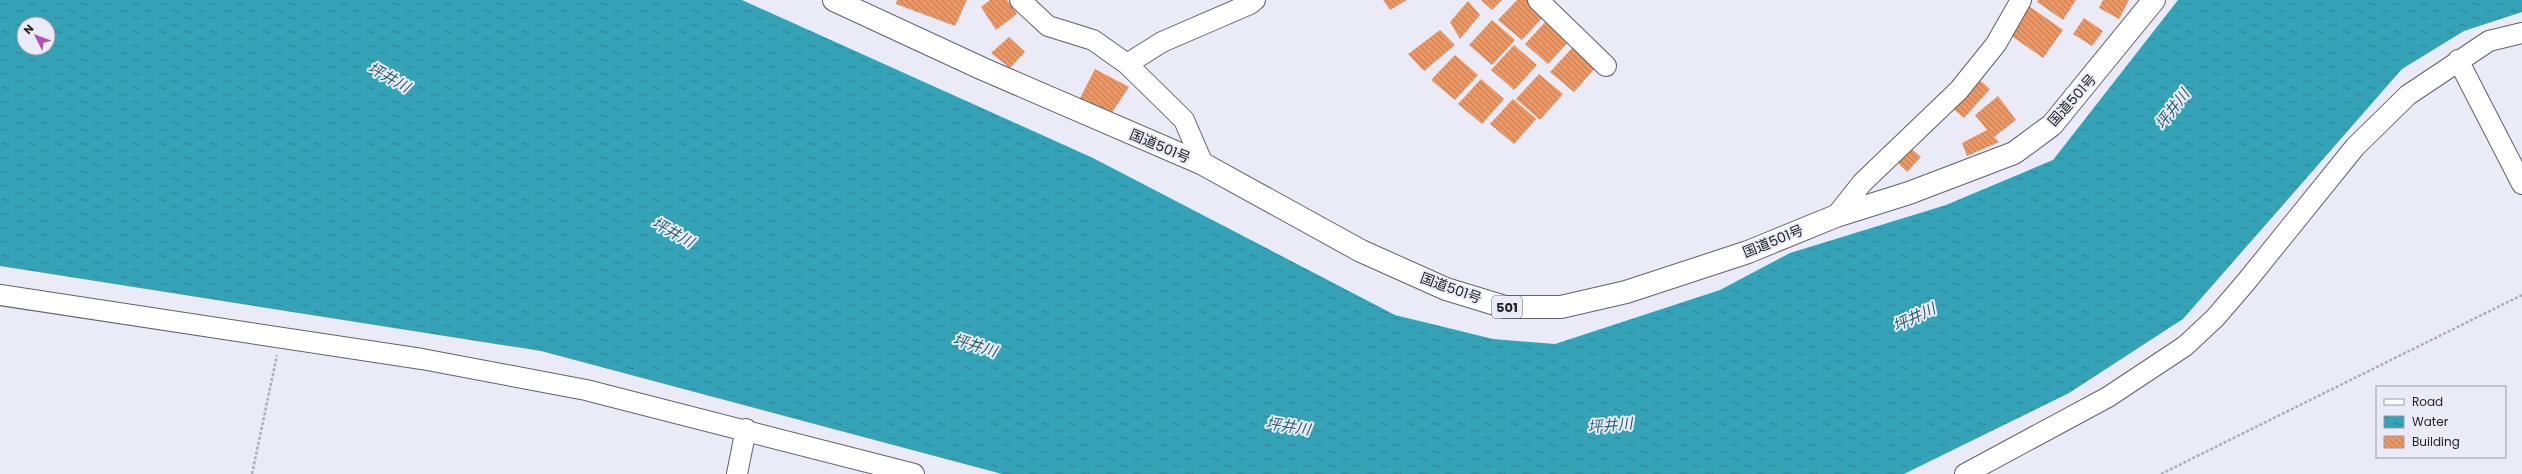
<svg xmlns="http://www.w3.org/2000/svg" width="2522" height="474" viewBox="0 0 2522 474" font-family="Poppins,'Noto Sans JP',sans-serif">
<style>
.water{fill:url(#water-ripples);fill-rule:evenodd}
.building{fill:url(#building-back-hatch)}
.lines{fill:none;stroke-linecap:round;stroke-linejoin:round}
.minor-casing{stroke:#60616b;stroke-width:22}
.trunk-casing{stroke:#60616b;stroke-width:24}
.path{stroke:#aeaeb8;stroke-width:2.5;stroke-dasharray:3 2;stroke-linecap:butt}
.minor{stroke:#fff;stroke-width:20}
.trunk{stroke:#fff;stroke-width:22}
.labels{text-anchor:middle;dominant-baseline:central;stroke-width:4;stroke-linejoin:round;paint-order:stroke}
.shield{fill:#eaebf7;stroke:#5f5f65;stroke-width:1}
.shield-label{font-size:13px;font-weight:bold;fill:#232327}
.street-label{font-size:14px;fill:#232327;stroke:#eaebf7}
.water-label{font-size:15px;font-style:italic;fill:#26606c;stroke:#eaebf7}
</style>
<defs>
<pattern id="water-ripples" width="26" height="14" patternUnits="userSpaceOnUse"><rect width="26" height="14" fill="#34a3b8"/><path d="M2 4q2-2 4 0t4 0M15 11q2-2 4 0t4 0" fill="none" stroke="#2c8496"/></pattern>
<pattern id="building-back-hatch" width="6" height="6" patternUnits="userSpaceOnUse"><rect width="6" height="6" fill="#ee9661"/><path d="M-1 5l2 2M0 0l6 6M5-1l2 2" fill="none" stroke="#c07a50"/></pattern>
</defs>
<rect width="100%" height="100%" fill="#eaebf7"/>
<path class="water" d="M0 0H742L1093 158 1395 315 1493 339 1555 344 1720 290 1790 253 1946 205 2053 160 2178 0H2522V12L2464 31 2402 69 2183 319 2069 393 1904 474H1002L541 351 0 266ZM24 24H48V48H24Z"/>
<path class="building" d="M897 0H967L955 26 896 4Z
M990 0H1007L1017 14 996 30 981 7Z
M1383 0H1407L1390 10Z
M1481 0H1502L1492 10Z
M1517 0H1528L1545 15 1522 40 1498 20Z
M2038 0H2076L2063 20 2037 2Z
M2103 0H2129L2119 19 2099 8Z
M1468 1 1480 15 1460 39 1450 22Z
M2029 6 2063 30 2043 58 2010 35Z
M2084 18 2103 31 2092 46 2073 34Z
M1548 19 1571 39 1548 64 1525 44Z
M1492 20 1515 40 1492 65 1469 45Z
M1440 30 1455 45 1424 71 1408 54Z
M1009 37 1025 52 1010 68 991 53Z
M1514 45 1537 65 1514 90 1491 70Z
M1573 47 1596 67 1574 92 1550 72Z
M1455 55 1478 75 1455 100 1431 80Z
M1095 69 1129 87 1111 114 1079 100Z
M1539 74 1563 94 1540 120 1516 99Z
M1976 77 1990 89 1964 118 1951 107Z
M1481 79 1504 99 1482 124 1458 104Z
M1998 96 2016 120 1994 137 1999 142 1967 156 1962 143 1987 130 1975 115Z
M1513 99 1536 119 1514 144 1490 124Z
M1909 147 1921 157 1907 172 1897 162Z"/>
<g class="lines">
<defs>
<path id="minor" d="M1020 0 1048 26 1093 40 1127 64 1184 120 1203 164
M1538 0 1606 66
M2458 60 2522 184
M1127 64 1162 42 1250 4 1255 0
M1836 216 1862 183 1959 90 1996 44 2021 0
M0 295 422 359 586 390 914 474
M737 474 746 429
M1965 474 2108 397 2185 346 2215 318 2246 282 2355 147 2408 95 2489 41 2522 33"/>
<path id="trunk" d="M834 0 983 69 1203 164 1361 251 1446 289 1505 307H1561L1626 292 1748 252 1836 216 1909 193 2014 153 2052 125 2154 0"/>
</defs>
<use href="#minor" class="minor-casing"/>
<use href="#trunk" class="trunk-casing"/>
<path class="path" d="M252 474 277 355
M2161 474 2522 295"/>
<use href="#minor" class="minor"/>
<use href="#trunk" class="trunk"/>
</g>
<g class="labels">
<rect class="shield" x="1492" y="296" width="30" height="22" rx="3"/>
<g class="shield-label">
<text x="1507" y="307">501</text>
</g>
<g class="street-label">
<text transform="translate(2072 100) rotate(-48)">国道501号</text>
<text transform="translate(1160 146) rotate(23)">国道501号</text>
<text transform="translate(1773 241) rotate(-22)">国道501号</text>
<text transform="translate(1451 288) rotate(20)">国道501号</text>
</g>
<g class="water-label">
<text transform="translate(389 77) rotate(29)">坪井川</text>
<text transform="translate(2172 109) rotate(-53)">坪井川</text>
<text transform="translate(673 232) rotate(29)">坪井川</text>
<text transform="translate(1914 317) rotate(-25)">坪井川</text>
<text transform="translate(975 345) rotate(17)">坪井川</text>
<text transform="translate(1610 425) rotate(-5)">坪井川</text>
<text transform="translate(1288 426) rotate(9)">坪井川</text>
</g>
</g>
<rect x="2376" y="386" width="130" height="72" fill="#eaebf7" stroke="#9a9ba4"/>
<rect x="2384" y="399" width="20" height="6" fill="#ffffff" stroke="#9a9ba4"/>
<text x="2412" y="406" font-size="12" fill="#232327">Road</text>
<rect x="2384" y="416" width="20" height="12" fill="url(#water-ripples)" stroke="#9a9ba4"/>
<text x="2412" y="426" font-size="12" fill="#232327">Water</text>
<rect x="2384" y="436" width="20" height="12" fill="url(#building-back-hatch)" stroke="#9a9ba4"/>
<text x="2412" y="446" font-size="12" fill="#232327">Building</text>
<g transform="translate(36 36) rotate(312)"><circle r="19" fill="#eaebf7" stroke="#9a9ba4"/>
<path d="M0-3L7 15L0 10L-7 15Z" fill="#b150b7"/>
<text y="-6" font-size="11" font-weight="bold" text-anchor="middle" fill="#232327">N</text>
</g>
</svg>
